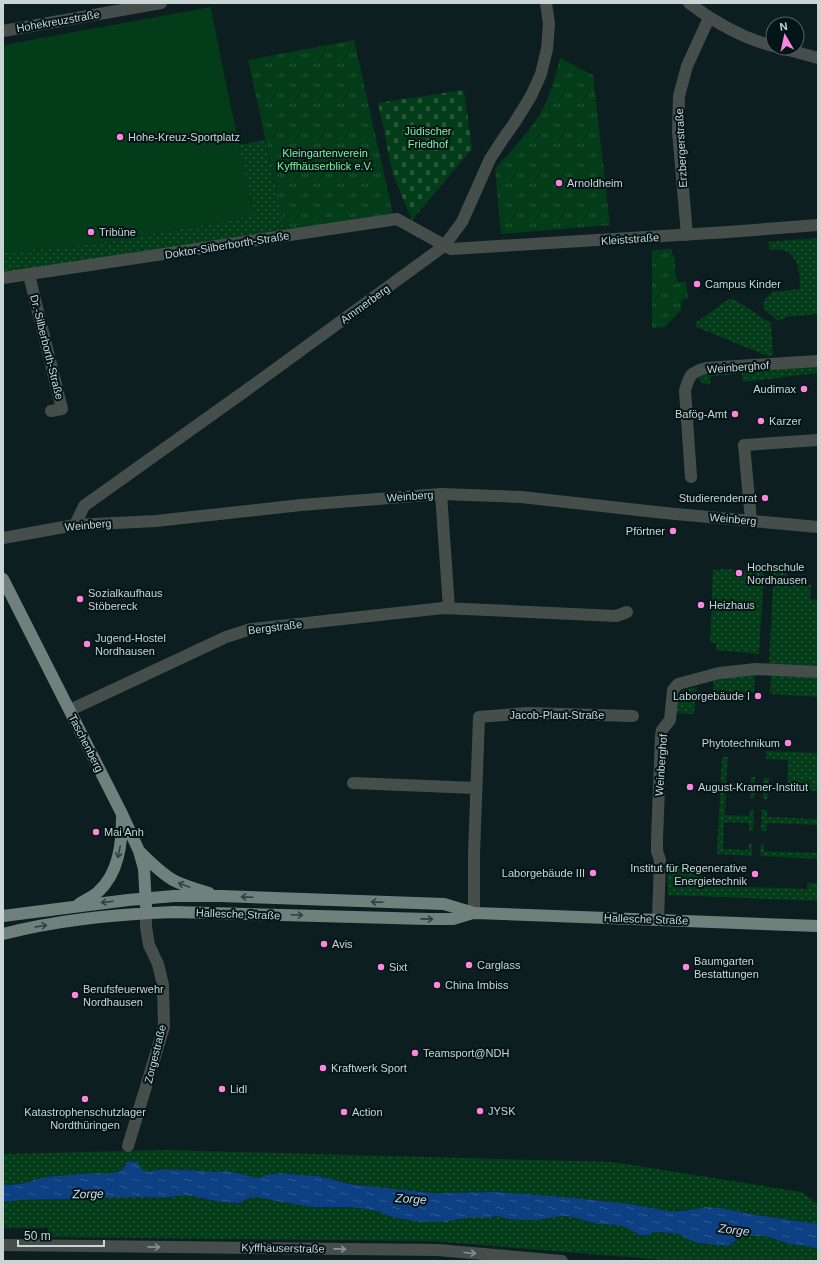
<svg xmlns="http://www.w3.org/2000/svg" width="821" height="1264" viewBox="0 0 821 1264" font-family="Helvetica,sans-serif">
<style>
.grass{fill:url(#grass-dots)}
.cemetery{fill:url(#cemetery-stones)}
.park{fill:url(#park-tufts)}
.pitch{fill:#023c18}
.water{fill:url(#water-ripples)}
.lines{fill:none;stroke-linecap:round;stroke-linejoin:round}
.minor{stroke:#464e4b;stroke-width:12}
.major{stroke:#70807c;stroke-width:12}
.oneway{stroke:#2f403f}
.oneway2{stroke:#889190}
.poi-dot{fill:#ff85df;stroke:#041517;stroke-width:1.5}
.labels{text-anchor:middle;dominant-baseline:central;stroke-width:4;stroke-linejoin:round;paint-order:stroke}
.street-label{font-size:11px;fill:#cad4d5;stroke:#041517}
.park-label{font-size:11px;fill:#82f09c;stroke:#041517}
.poi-label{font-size:11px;fill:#cad4d5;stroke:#041517;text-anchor:start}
.water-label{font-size:12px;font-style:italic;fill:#cddaee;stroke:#041517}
</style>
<defs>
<pattern id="grass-dots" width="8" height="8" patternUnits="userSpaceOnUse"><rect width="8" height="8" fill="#023c18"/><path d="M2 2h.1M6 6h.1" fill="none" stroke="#265739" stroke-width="1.8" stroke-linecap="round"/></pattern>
<pattern id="cemetery-stones" width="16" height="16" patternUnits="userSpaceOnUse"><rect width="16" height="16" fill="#023c18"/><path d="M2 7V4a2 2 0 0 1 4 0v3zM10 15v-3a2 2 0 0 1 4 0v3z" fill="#265739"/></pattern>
<pattern id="park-tufts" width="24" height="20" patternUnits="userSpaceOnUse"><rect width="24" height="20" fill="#023c18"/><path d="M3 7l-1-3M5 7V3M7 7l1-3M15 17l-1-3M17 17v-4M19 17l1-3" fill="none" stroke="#265739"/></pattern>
<pattern id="water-ripples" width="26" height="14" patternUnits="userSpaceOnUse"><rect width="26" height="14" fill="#0c4083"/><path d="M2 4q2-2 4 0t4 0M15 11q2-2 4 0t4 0" fill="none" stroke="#2e5b94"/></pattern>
</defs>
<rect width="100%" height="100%" fill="#0d1e20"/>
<path class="grass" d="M265 140 286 233 3 273V252L61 248 125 239 254 216 239 145Z
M818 238V314L787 317 778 321 763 308 765 299 773 292 800 289C800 276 799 258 786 251 782 249 775 250 770 250L768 242Z
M729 299H734L771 323 773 353 770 357 696 327 695 323Z
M818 365V373L743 382 742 373 710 377V385L702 383 697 376 701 373Z
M774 566 788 567 787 583 811 585 810 599 818 600V667L769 664Z
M726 569 764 572 759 654 716 650V643L710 642 713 570Z
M755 674 754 693 733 692 732 694 713 693 714 678Z
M771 675 818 678V697L770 694Z
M697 687 694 714 674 713C677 693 675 691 697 687Z
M766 751 818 753V791L768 790 767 799H763L764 777 769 778V785H787L788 760 766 759Z
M722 757H728L726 783 751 784V777H755L754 798H750L751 790 726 789 725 815 750 816V810H754L753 831 749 830V823L724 822 723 849 748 850 749 843H752V856L717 854Z
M762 810H767V817L818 819V825L767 823 766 831H761Z
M761 843H764V851L818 853V859L760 856Z
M673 865 702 866 701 885 807 889V883H818V901L668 895 667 874Z
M167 1150 613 1162 801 1192 818 1204V1224L756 1215 720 1208 668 1211 630 1204 565 1197 497 1192 433 1193 349 1184 319 1176 287 1174 280 1173 266 1175 258 1178 228 1171 221 1172 164 1169 146 1172 139 1166 125 1164 124 1168 118 1172 109 1173H93L44 1177 21 1184 3 1185V1154Z
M175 1196H192L220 1202 239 1203 250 1198 255 1197 310 1207H346L367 1209 380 1212 391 1217 420 1222H448L453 1220 467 1218H486L497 1216 509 1219 538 1220 561 1216 573 1217 597 1224 618 1225 627 1228 639 1235H648L654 1232 673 1233 681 1235 685 1238 697 1243 729 1246 741 1236H765L784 1242 788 1244 806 1246 818 1249V1261H665L653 1259 432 1241 48 1237V1228H3V1202L20 1200C61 1199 101 1196 142 1197 152 1197 167 1201 175 1196Z"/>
<path class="cemetery" d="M464 90 472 149 412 220 393 175 378 103Z"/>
<path class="park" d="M354 40 393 214 286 233 248 60Z
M560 58 593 75 610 225 501 234 495 169C510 151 528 134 540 114 550 98 555 77 560 58Z
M672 249V253L675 259V273L678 282H686L688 298 681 301V310L665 327 652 328V250Z"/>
<path class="pitch" d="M211 7C224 77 240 147 254 216L125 239 61 248 3 252V45Z"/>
<path class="water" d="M126 1162H138L139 1166 146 1172 164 1169 221 1172 228 1171 258 1178 266 1175 280 1173 287 1174 319 1176 349 1184 433 1193 497 1192 565 1197 630 1204 668 1211H682L707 1207 720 1208 756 1215 818 1224V1249L806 1246 788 1244 784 1242 765 1236H741L729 1246 697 1243 685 1238 681 1235 673 1233 654 1232 648 1235H639L627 1228 618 1225 597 1224 573 1217 561 1216 538 1220H520L509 1219 497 1216 486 1218H467L453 1220 448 1222H420L391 1217 380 1212 367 1209 346 1207H310L255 1197 250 1198 239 1203 220 1202 192 1196H175L173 1197 163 1198 142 1197 20 1200 3 1202V1185L21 1184 44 1177 93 1173H109L118 1172 124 1168Z"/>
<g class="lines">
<path class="minor" d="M689 3C714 22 742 38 773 46
M3 31 161 3
M781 48 818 58
M687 235 678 131 679 96 687 66 709 18
M29 275 62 409 51 411
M3 278 397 219 451 249 728 232 818 225
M691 477 685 391C689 376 690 372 706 368L818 361
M441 494 449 608
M751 520 744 445 818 440
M75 525 84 506 248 389 444 246 462 222 490 159 503 139 515 122 531 96 541 74 547 49 549 24 546 3
M3 538 75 525 156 521 301 505 441 494 521 497 665 513 818 527
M70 710 226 637 251 629 443 608 616 616 627 612
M353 783 476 788
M474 913V854L479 717 527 713 633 716
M658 919 660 860 657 851V839L661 736 662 730 670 720 673 690 678 684 719 673 756 669 818 672
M128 1146 164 1027 163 985 158 964 149 945 146 927V913
M3 1245 438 1250 562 1261"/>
<path class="major" d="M3 579 122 814 139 851 144 869 146 906
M140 852C150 862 161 873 173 880 184 886 197 889 209 893
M79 904C85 900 92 897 98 892 119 873 122 843 122 817
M3 916 128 900 174 896H221L444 904 474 913 818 926
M3 934C57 920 118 914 174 912L428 919H453L473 913"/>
</g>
<defs><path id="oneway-shaft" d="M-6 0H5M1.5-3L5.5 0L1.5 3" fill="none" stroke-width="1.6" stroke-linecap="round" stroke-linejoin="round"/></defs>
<g class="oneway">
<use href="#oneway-shaft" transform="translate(119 852) rotate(102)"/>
<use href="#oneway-shaft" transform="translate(184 885) rotate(-159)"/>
<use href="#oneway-shaft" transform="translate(247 897) rotate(-178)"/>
<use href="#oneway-shaft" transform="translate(107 902) rotate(173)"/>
<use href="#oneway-shaft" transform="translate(377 902) rotate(-178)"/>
<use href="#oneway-shaft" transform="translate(297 915) rotate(2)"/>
<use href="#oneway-shaft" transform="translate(427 919) rotate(1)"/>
<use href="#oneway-shaft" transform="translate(41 926) rotate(-9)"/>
</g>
<g class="oneway2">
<use href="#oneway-shaft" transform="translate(154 1247) rotate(1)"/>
<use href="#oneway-shaft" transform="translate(340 1249) rotate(1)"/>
<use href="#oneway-shaft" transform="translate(470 1253) rotate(5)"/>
</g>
<g class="poi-dot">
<circle cx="120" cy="137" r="4"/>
<circle cx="559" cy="183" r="4"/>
<circle cx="91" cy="232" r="4"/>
<circle cx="697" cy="284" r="4"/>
<circle cx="804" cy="389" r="4"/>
<circle cx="735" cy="414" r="4"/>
<circle cx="761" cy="421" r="4"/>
<circle cx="765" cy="498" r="4"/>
<circle cx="673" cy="531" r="4"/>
<circle cx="739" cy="573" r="4"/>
<circle cx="80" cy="599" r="4"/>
<circle cx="701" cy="605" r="4"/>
<circle cx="87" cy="644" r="4"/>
<circle cx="758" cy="696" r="4"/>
<circle cx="788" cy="743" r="4"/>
<circle cx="690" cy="787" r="4"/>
<circle cx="96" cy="832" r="4"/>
<circle cx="593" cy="873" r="4"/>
<circle cx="755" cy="874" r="4"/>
<circle cx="324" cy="944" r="4"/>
<circle cx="469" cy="965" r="4"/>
<circle cx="381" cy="967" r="4"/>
<circle cx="686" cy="967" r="4"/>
<circle cx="437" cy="985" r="4"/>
<circle cx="75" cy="995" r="4"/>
<circle cx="415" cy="1053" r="4"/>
<circle cx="323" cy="1068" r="4"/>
<circle cx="222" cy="1089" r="4"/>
<circle cx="85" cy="1099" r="4"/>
<circle cx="480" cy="1111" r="4"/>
<circle cx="344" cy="1112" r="4"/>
</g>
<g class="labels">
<g class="street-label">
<text transform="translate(58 21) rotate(-10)">Hohekreuzstraße</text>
<text transform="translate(681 148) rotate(-93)">Erzbergerstraße</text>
<text transform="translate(630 239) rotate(-4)">Kleiststraße</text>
<text transform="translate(227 245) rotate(-9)">Doktor-Silberborth-Straße</text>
<text transform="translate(365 304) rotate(-36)">Ammerberg</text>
<text transform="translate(47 347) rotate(76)">Dr.-Silberborth-Straße</text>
<text transform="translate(738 367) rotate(-4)">Weinberghof</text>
<text transform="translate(410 496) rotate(-4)">Weinberg</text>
<text transform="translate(733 519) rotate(5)">Weinberg</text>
<text transform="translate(88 525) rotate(-5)">Weinberg</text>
<text transform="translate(275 627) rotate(-7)">Bergstraße</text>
<text x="557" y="715">Jacob-Plaut-Straße</text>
<text transform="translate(86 743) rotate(63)">Taschenberg</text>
<text transform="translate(661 765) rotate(-86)">Weinberghof</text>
<text transform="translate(238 914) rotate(2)">Hallesche Straße</text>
<text transform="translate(646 919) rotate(2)">Hallesche Straße</text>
<text transform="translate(155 1054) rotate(-76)">Zorgestraße</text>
<text transform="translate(283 1248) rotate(1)">Kyffhäuserstraße</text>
</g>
<g class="park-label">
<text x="428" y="131">Jüdischer<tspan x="428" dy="13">Friedhof</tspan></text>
<text x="325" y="153">Kleingartenverein<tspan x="325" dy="13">Kyffhäuserblick e.V.</tspan></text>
</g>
<g class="poi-label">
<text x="128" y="137">Hohe-Kreuz-Sportplatz</text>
<text x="567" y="183">Arnoldheim</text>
<text x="99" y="232">Tribüne</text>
<text x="705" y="284">Campus Kinder</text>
<text x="796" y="389" text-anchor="end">Audimax</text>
<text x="727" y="414" text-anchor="end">Bafög-Amt</text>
<text x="769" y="421">Karzer</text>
<text x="757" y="498" text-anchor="end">Studierendenrat</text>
<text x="665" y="531" text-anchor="end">Pförtner</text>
<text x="747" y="567">Hochschule<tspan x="747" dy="13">Nordhausen</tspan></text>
<text x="88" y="593">Sozialkaufhaus<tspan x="88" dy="13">Stöbereck</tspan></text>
<text x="709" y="605">Heizhaus</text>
<text x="95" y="638">Jugend-Hostel<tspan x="95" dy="13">Nordhausen</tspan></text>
<text x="750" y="696" text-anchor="end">Laborgebäude I</text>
<text x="780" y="743" text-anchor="end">Phytotechnikum</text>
<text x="698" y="787">August-Kramer-Institut</text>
<text x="104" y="832">Mai Anh</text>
<text x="747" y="868" text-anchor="end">Institut für Regenerative<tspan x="747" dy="13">Energietechnik</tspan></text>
<text x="585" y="873" text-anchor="end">Laborgebäude III</text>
<text x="332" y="944">Avis</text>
<text x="694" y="961">Baumgarten<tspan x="694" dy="13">Bestattungen</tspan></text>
<text x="477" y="965">Carglass</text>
<text x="389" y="967">Sixt</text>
<text x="445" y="985">China Imbiss</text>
<text x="83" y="989">Berufsfeuerwehr<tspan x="83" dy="13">Nordhausen</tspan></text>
<text x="423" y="1053">Teamsport@NDH</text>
<text x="331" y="1068">Kraftwerk Sport</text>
<text x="230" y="1089">Lidl</text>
<text x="488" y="1111">JYSK</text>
<text x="85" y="1112" text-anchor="middle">Katastrophenschutzlager<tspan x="85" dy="13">Nordthüringen</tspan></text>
<text x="352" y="1112">Action</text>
</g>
<g class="water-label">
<text transform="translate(88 1194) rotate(-1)">Zorge</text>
<text transform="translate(411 1199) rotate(4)">Zorge</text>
<text transform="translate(734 1230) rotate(7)">Zorge</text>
</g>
</g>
<rect width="821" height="1264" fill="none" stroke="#cad4d5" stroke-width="8"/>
<g transform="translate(785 36) rotate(351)"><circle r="19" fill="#041517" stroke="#536163"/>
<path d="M0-3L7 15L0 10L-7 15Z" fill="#ff85df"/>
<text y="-6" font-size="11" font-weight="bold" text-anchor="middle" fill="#cad4d5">N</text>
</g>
<path d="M18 1240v6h86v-6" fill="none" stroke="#cad4d5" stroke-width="2"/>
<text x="24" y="1240" font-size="12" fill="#cad4d5" stroke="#041517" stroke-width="3" paint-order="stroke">50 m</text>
</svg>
